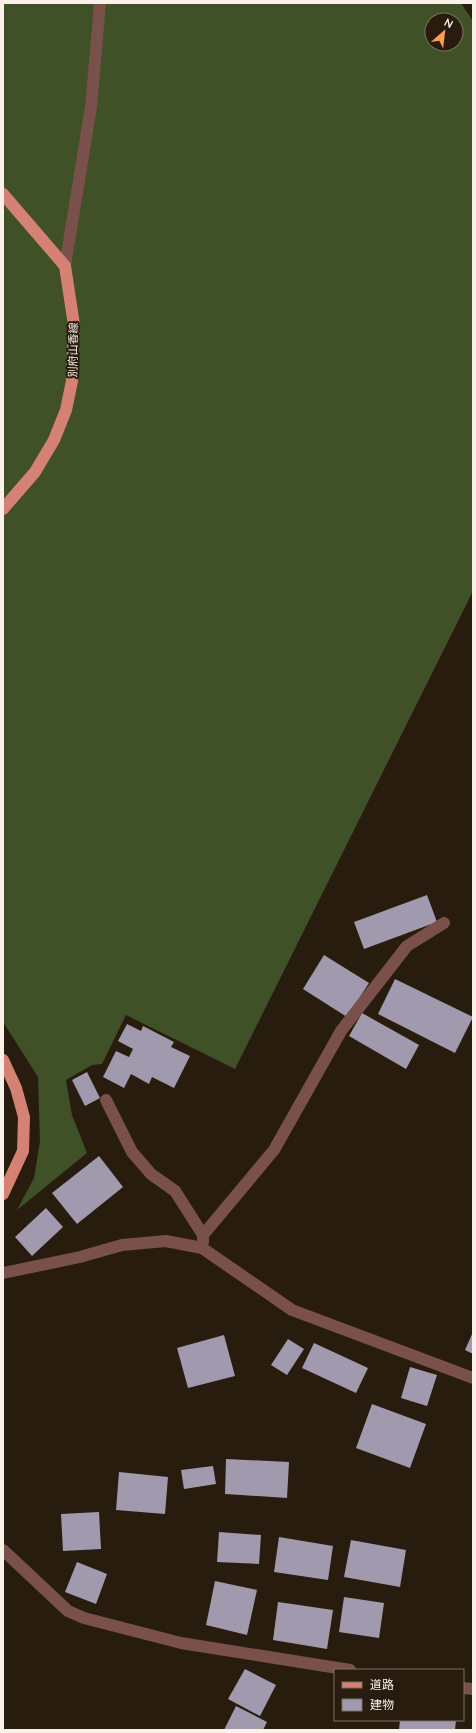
<svg xmlns="http://www.w3.org/2000/svg" width="476" height="1733" viewBox="0 0 476 1733" font-family="Quicksand,'Noto Sans JP',sans-serif">
<style>
.forest{fill:#405027;fill-rule:evenodd}
.building{fill:#a19aae}
.lines{fill:none;stroke-linecap:round;stroke-linejoin:round}
.minor{stroke:#79504a;stroke-width:12}
.major{stroke:#d58174;stroke-width:12}
.labels{text-anchor:middle;dominant-baseline:central;stroke-width:4;stroke-linejoin:round;paint-order:stroke}
.street-label{font-size:11px;fill:#faf2e9;stroke:#271c0d}
</style>
<rect width="100%" height="100%" fill="#271c0d"/>
<path class="forest" d="M3 3H461L473 21V591L235 1069 126 1015 102 1064 92 1065 66 1080 72 1115 87 1153 17 1210 34 1178 40 1141 38 1077 3 1022ZM432 20H456V44H432Z"/>
<path class="building" d="M427 895 437 922 364 949 354 922Z
M324 955 369 983 347 1017 303 989Z
M395 979 473 1017 455 1053 378 1014Z
M362 1013 419 1045 406 1069 349 1036Z
M127 1024 141 1031 143 1026 174 1042 171 1047 190 1056 174 1088 152 1077 149 1084 131 1074 124 1088 103 1077 116 1051 129 1057 133 1049 118 1041Z
M87 1072 100 1098 85 1106 72 1080Z
M99 1156 123 1187 77 1224 52 1193Z
M46 1208 63 1227 32 1256 15 1237Z
M473 1332V1354L465 1350Z
M224 1335 235 1376 188 1388 177 1348Z
M288 1339 304 1349 287 1375 271 1365Z
M314 1343 368 1368 356 1393 302 1368Z
M410 1367 437 1375 427 1406 401 1398Z
M372 1404 426 1424 410 1468 356 1448Z
M226 1459 289 1462 287 1498 225 1494Z
M213 1466 216 1484 184 1489 181 1470Z
M119 1472 168 1477 165 1514 116 1510Z
M99 1512 101 1549 63 1551 61 1514Z
M219 1532 261 1535 259 1564 217 1562Z
M279 1537 333 1546 328 1580 274 1572Z
M351 1540 406 1550 400 1587 344 1577Z
M77 1562 107 1574 96 1604 65 1592Z
M215 1581 257 1590 247 1635 206 1625Z
M344 1597 384 1603 379 1638 339 1632Z
M278 1602 333 1610 327 1649 273 1640Z
M245 1669 276 1685 260 1716 228 1699Z
M236 1706 267 1722 263 1730H224Z
M400 1720H456L455 1730H399Z"/>
<g class="lines">
<path class="minor" d="M65 266 91 107 100 3
M106 1100 132 1152 151 1174 175 1191 203 1235V1242
M203 1235 274 1150 341 1031 407 946 444 923
M3 1273 80 1257 122 1245 166 1241 202 1248 292 1310 473 1378
M3 1550 68 1611 84 1618 181 1643 350 1670
M463 1688 473 1689"/>
<path class="major" d="M3 194 65 266 74 325 72 381 66 410 54 440 35 472 3 509
M3 1060 16 1088 24 1117 23 1151 3 1194"/>
</g>
<g class="labels">
<g class="street-label">
<text transform="translate(73 350) rotate(-89)">別府山香線</text>
</g>
</g>
<rect width="476" height="1733" fill="none" stroke="#faf2e9" stroke-width="8"/>
<rect x="334" y="1669" width="130" height="52" fill="#271c0d" stroke="#7b7265"/>
<rect x="342" y="1682" width="20" height="6" fill="#d58174" stroke="#7b7265"/>
<text x="370" y="1689" font-size="12" fill="#faf2e9">道路</text>
<rect x="342" y="1699" width="20" height="12" fill="#a19aae" stroke="#7b7265"/>
<text x="370" y="1709" font-size="12" fill="#faf2e9">建物</text>
<g transform="translate(444 32) rotate(28)"><circle r="19" fill="#271c0d" stroke="#7b7265"/>
<path d="M0-3L7 15L0 10L-7 15Z" fill="#fc9d54"/>
<text y="-6" font-size="11" font-weight="bold" text-anchor="middle" fill="#faf2e9">N</text>
</g>
</svg>
